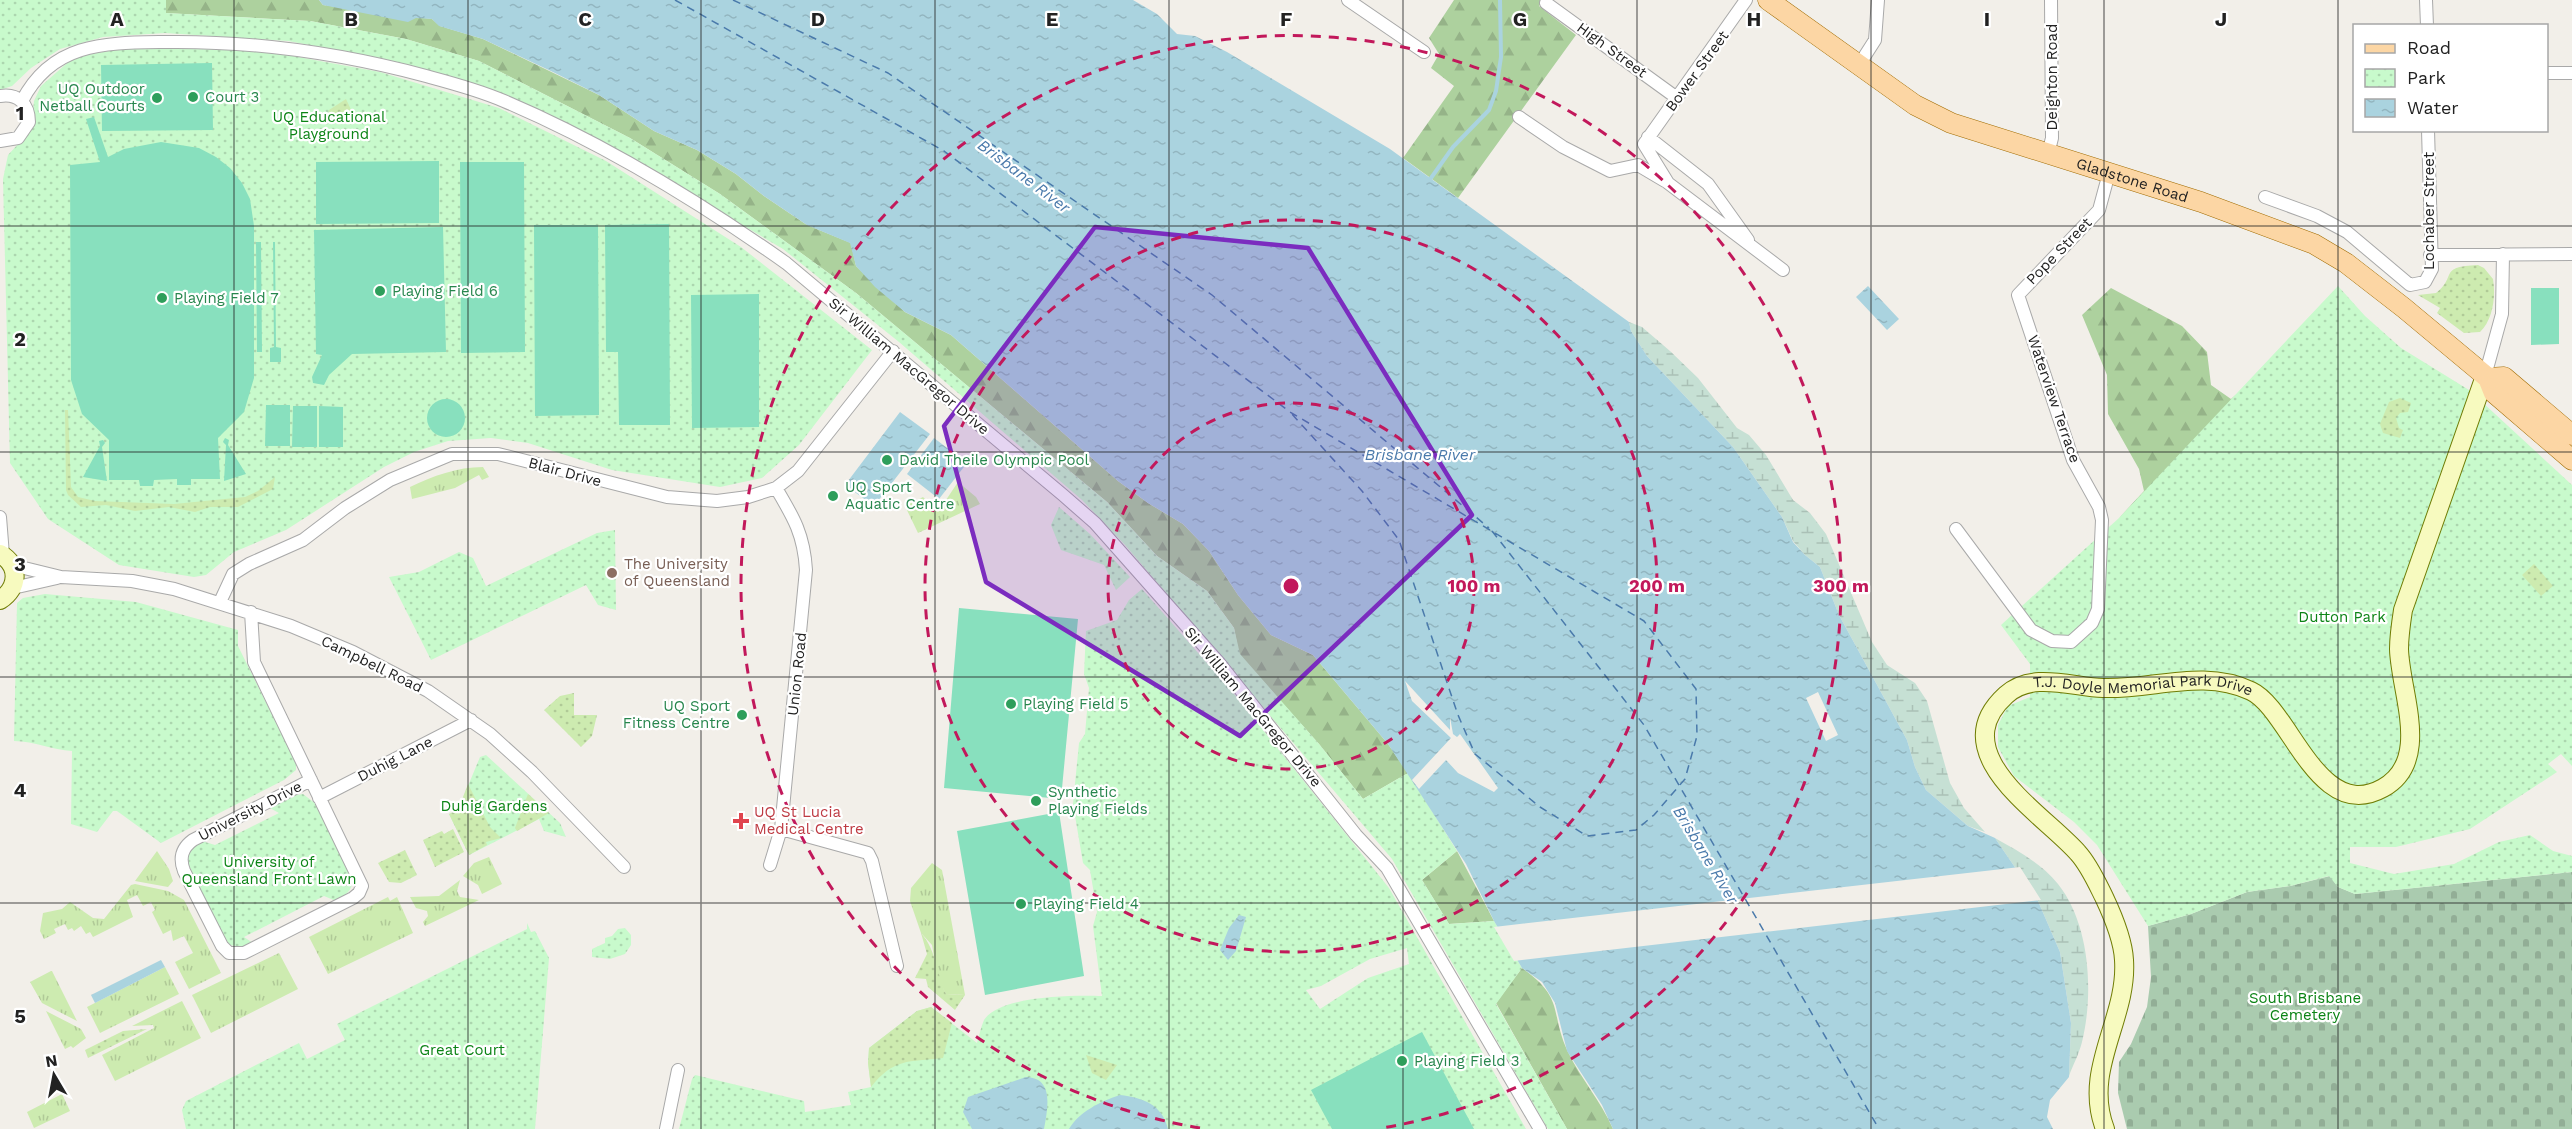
<svg xmlns="http://www.w3.org/2000/svg" width="2572" height="1129" viewBox="0 0 2572 1129" font-family="'Work Sans',sans-serif">
<style>
.grass{fill:url(#grass-tufts)}
.forest{fill:url(#forest-firs)}
.wetland{fill:url(#wetland-marsh)}
.cemetery{fill:url(#cemetery-stones)}
.park{fill:url(#park-dots);fill-rule:evenodd}
.garden{fill:url(#garden-dots)}
.pitch{fill:#88e0be}
.water{fill:url(#water-ripples)}
.pier{fill:#f2efe9}
.lines{fill:none;stroke-linecap:round;stroke-linejoin:round}
.stream{stroke:#aad3df;stroke-width:4}
.ferry{stroke:#4a7aab;stroke-width:1.5;stroke-dasharray:8 6;stroke-linecap:butt}
.street-casing{stroke:#a9a9a9;stroke-width:14}
.secondary-casing{stroke:#707d05;stroke-width:20}
.primary-casing{stroke:#a06b00;stroke-width:21}
.street{stroke:#fff;stroke-width:12}
.secondary{stroke:#f7fabf;stroke-width:18}
.primary{stroke:#fcd6a4;stroke-width:20}
.marked{fill:#7b2cbf;fill-opacity:0.2;stroke:#7b2cbf;stroke-width:4.5;stroke-linejoin:round}
.grid{fill:none;stroke:#222;stroke-width:1.5;stroke-opacity:0.55}
.ring{fill:none;stroke:#c2185b;stroke-width:3;stroke-dasharray:10 8}
.leisure-dot{fill:#2e9e5b;stroke:#fff;stroke-width:2}
.education-dot{fill:#8d6e63;stroke:#fff;stroke-width:2}
.health-dot{fill:#e0444e;stroke:#fff;stroke-width:2}
.labels{text-anchor:middle;dominant-baseline:central;stroke-width:4.5;stroke-linejoin:round;paint-order:stroke}
.street-label{font-size:15px;fill:#222;stroke:#fff}
.leisure-label{font-size:15px;fill:#27864d;stroke:#fff;text-anchor:start}
.park-label{font-size:15px;fill:#0c8416;stroke:#fff}
.education-label{font-size:15px;fill:#785e54;stroke:#fff;text-anchor:start}
.health-label{font-size:15px;fill:#be3a42;stroke:#fff;text-anchor:start}
.water-label{font-size:16px;font-style:italic;fill:#4a7aab;stroke:#fff}
.grid-label{font-size:20px;text-anchor:middle;font-weight:bold;fill:#222;stroke:#fff;stroke-width:4.5;stroke-linejoin:round;paint-order:stroke}
.centre{fill:#c2185b;stroke:#fff;stroke-width:3}
.ring-label{font-size:18px;text-anchor:middle;font-weight:bold;fill:#c2185b;stroke:#fff;stroke-width:4.5;stroke-linejoin:round;paint-order:stroke}
</style>
<defs>
<pattern id="grass-tufts" width="24" height="20" patternUnits="userSpaceOnUse" patternTransform="scale(1.5)"><rect width="24" height="20" fill="#cdebb0"/><path d="M3 7l-1-3M5 7V3M7 7l1-3M15 17l-1-3M17 17v-4M19 17l1-3" fill="none" stroke="#b0c997"/></pattern>
<pattern id="forest-firs" width="22" height="20" patternUnits="userSpaceOnUse" patternTransform="scale(1.5)"><rect width="22" height="20" fill="#add19e"/><path d="M5 1l3.5 6h-7zM16 11l3.5 6h-7z" fill="#95b388"/></pattern>
<pattern id="wetland-marsh" width="20" height="14" patternUnits="userSpaceOnUse" patternTransform="scale(1.5)"><rect width="20" height="14" fill="#c6e0d4"/><path d="M1 5h8M5 5V1M11 12h8M15 12V8" fill="none" stroke="#aac0b6"/></pattern>
<pattern id="cemetery-stones" width="16" height="16" patternUnits="userSpaceOnUse" patternTransform="scale(1.5)"><rect width="16" height="16" fill="#aacbaf"/><path d="M2 7V4a2 2 0 0 1 4 0v3zM10 15v-3a2 2 0 0 1 4 0v3z" fill="#92ae96"/></pattern>
<pattern id="park-dots" width="8" height="8" patternUnits="userSpaceOnUse" patternTransform="scale(1.5)"><rect width="8" height="8" fill="#c8facc"/><path d="M2 2h.1M6 6h.1" fill="none" stroke="#acd6af" stroke-width="1.8" stroke-linecap="round"/></pattern>
<pattern id="garden-dots" width="8" height="8" patternUnits="userSpaceOnUse" patternTransform="scale(1.5)"><rect width="8" height="8" fill="#cdebb0"/><path d="M2 2h.1M6 6h.1" fill="none" stroke="#b0c997" stroke-width="1.8" stroke-linecap="round"/></pattern>
<pattern id="water-ripples" width="26" height="14" patternUnits="userSpaceOnUse" patternTransform="scale(1.5)"><rect width="26" height="14" fill="#aad3df"/><path d="M2 4q2-2 4 0t4 0M15 11q2-2 4 0t4 0" fill="none" stroke="#92b5bf"/></pattern>
</defs>
<rect width="100%" height="100%" fill="#f2efe9"/>
<path class="grass" d="M483 467 489 477 482 480 479 475 455 488 412 499 410 487C433 476 457 467 483 467Z
M958 482 976 497 980 504 918 533 905 506 923 497 938 512Z
M157 851 169 869 173 881 168 887 135 881Z
M489 857 502 884 482 894 478 885 463 876 474 863Z
M932 863 942 870 965 995 946 994 938 979 932 945 921 933 910 901 911 888Z
M460 880 457 891 460 897 479 900 425 926 423 922 428 916 427 911 416 908 410 897 439 896Z
M135 884 168 891 184 900 221 973 189 989 175 962 193 953 184 936 173 941 171 930 163 934 152 912 155 910 151 902 143 906 137 895 127 900 133 917 93 937 90 932 86 934 81 926 74 931 72 928 68 930 65 924 54 929 56 933 44 939 40 931 43 913 62 909 70 902 93 918 104 919 131 885Z
M388 897 390 901 397 897 413 933 328 974 309 937Z
M279 953 298 989 211 1033 192 995Z
M165 967 179 994 100 1033 87 1007Z
M51 971H52L77 1021 42 1003 30 982Z
M182 1001 201 1038 115 1081 102 1055 154 1028 153 1025 132 1026Z
M46 1011 81 1029 86 1038 73 1048 71 1046 65 1049Z
M62 1094 70 1111 34 1128 27 1112Z"/>
<path class="forest" d="M166 0H319L323 5 432 19 440 26 483 39 599 95 654 131 697 150 736 174 764 196 807 225 851 243 856 266 905 312 951 335 1118 481 1148 503 1183 524 1209 551 1238 595 1271 635 1313 655 1388 744 1408 773 1363 799 1319 744 1239 654 1234 628 1207 591 1157 556 1107 502 856 293 720 194 630 138 479 61 406 39 310 21 165 13Z
M1454 0H1543L1539 6 1576 35 1458 198 1403 158 1454 86 1431 68 1439 54 1429 38Z
M2111 288 2182 326 2207 352 2211 385 2231 399 2344 301 2119 518 2144 491 2139 469 2108 414 2107 375 2082 315Z
M1457 851 1494 921 1449 924 1422 880Z
M1522 968C1566 999 1549 1012 1568 1052 1581 1079 1601 1101 1613 1129H1567L1496 1003Z"/>
<path class="wetland" d="M1629 322 1642 327 1670 351 1698 378 1737 428 1749 435 1766 455 1793 500 1810 513 1826 534 1872 642 1887 665 1915 683 1927 701 1950 783 1964 808 1985 832 1968 826 1926 790 1915 767 1907 740 1839 615 1820 567 1805 555 1793 541 1782 517 1733 447 1647 356 1631 331Z
M1995 838C2018 851 2041 863 2058 884 2090 924 2094 993 2082 1042 2079 1054 2073 1065 2069 1076L2071 1023 2060 952 2038 901Z"/>
<path class="cemetery" d="M2572 872V1129H2127L2118 1093 2119 1062 2131 1044 2147 1007 2151 977 2148 926 2191 914 2247 892 2290 886 2330 876 2338 887 2355 894Z"/>
<path class="park" d="M0 0H166V13L310 21 406 39 479 61 630 138 720 194 856 293 1107 502 1157 556 1207 591 1234 628 1240 654 1319 744 1363 799 1408 773 1457 851 1422 880 1449 924 1494 921 1522 968 1496 1004 1567 1129H1548L1392 859 1125 545 1082 500 899 342 783 249 579 129 481 86 385 59 288 41 165 33 103 37 60 49 31 68 12 86 0 90Z
M126 48 260 50 380 72 499 108 606 161 741 247 872 350 799 445 762 478 720 487 612 470 528 443 491 438 448 441 414 452 384 467 286 530 234 552 206 575 194 577 119 565 48 519 10 463 3 179 8 155 31 130 34 101 41 86 74 57Z
M2338 286 2365 316 2401 348 2469 390 2572 485V766L2561 754 2548 764 2557 772 2470 829 2396 847H2350V863L2394 874 2454 864 2499 842 2530 835 2553 851 2572 856V872L2355 894 2338 887 2329 876 2290 886 2247 892 2191 914 2148 926 2097 845 2074 822 2014 776 1998 747V725L2008 706 2030 697V664L2001 625 2119 518Z
M1059 507 1090 534 1130 577 1116 590 1104 565 1061 550 1051 525Z
M615 530 616 610 598 605 586 585 431 660 389 577 419 572 459 552 473 558 486 586 597 533Z
M1142 589 1236 696 1389 888 1526 1129H679L692 1079 695 1075 804 1101 805 1112 851 1105 848 1092 871 1087 868 1063 869 1048 917 1011 931 1007 977 1043C979 1036 981 1027 984 1020 1000 995 1076 995 1102 996L1093 926 1097 912 1090 870 1083 863 1073 804 1079 743 1085 734 1089 688 1084 674 1086 631 1117 620 1129 600ZM1407 948 1409 964 1368 978 1320 1009 1306 990 1321 986 1370 959Z
M45 594 136 602 238 630V646L296 763V770L284 780 161 843 117 811H113L97 832 71 824 72 751C52 750 35 741 14 741L17 603 23 598Z
M486 755 560 823 566 837 544 831 539 819 469 855 449 814 458 810 480 757Z
M303 794 316 804 353 879C352 891 346 895 336 901L324 896 244 937 253 943 244 947 229 945 187 867C187 853 189 848 202 841L215 845 279 813 268 807 292 796Z
M527 923 531 932 535 931 549 958 535 1129H186L182 1110 186 1101 299 1043 307 1059 345 1040 337 1024 527 929Z
M625 928 631 935V945L625 954 610 959 592 957V949L605 943V938L612 936 618 929Z"/>
<path class="garden" d="M346 99 353 114 346 121 333 123 327 119 329 110Z
M2478 265 2484 268 2493 279C2496 296 2493 320 2480 332L2464 333 2437 313 2440 308 2418 295 2436 293C2458 276 2437 267 2478 265Z
M2400 398 2411 403 2408 412 2400 413 2396 418 2399 428 2403 430 2400 438 2383 433 2380 424 2389 402Z
M65 410H68L71 487 78 497 95 501 174 504 245 497 258 491 275 477 273 489 238 507H210L195 512 169 507 135 511 106 505 81 507 68 495 66 490Z
M2534 564 2553 586 2541 596 2522 575Z
M574 693V715H597L592 736 581 747 544 710 560 696Z
M468 784 490 827 501 838 486 842 487 845 469 855 449 814 458 810Z
M528 794 549 813 517 831 515 828Z
M453 829 464 852 435 867 423 840 442 831 444 834Z
M405 850 417 875 401 883 389 882 378 863Z
M921 933C937 951 937 976 946 994L965 995 955 1010 928 987 926 979 915 978 927 954Z
M931 1007 952 1023 943 1058C908 1062 894 1058 871 1087L868 1063 869 1048 917 1011Z
M147 1029 88 1058 85 1050 123 1031Z
M1086 1055 1117 1065 1106 1080 1092 1073Z"/>
<path class="pitch" d="M212 63 213 130 102 131 101 65Z
M94 117 108 157 124 149 161 142 199 148 216 157 230 168 242 183 250 199 254 226V378L244 412 218 438 220 479H191V485H177V479L154 480 153 486H140L139 480H109V440L82 414 71 380 70 165 100 162 86 119Z
M439 161V223L316 224V162Z
M460 162H524L525 352 461 353Z
M669 224 670 425H619L618 352H606L605 225Z
M534 225H598L599 415 535 416Z
M443 227 446 352 352 354 329 375 324 385 313 383 312 377 322 355 316 354 314 230Z
M256 242H261L262 352H257Z
M273 242H275L276 347 281 348V362H270V348L274 347Z
M2531 288H2559V344L2531 345Z
M759 294V427L692 428 691 295Z
M427 418a19 19 0 1 1 38 0a19 19 0 1 1-38 0Z
M266 405H290V446H265Z
M293 406H317V447H292Z
M319 406 343 407V447H319Z
M225 438 229 440 228 445 246 474 224 481 226 445 223 442Z
M103 440 105 443 102 447 107 481 83 477 100 446 99 441Z
M959 608 1078 619 1061 799 944 788Z
M1059 812 1084 976 985 995 957 831Z
M1422 1032 1474 1129H1332L1311 1090Z"/>
<path class="water" d="M319 0H1133L1157 14 1177 34 1195 36 1227 52 1390 149 1629 322 1631 331 1647 356 1733 447 1782 517 1793 542 1805 555 1820 567 1839 615 1907 740 1915 767 1926 790 1968 826 1995 838 2038 901 2060 952 2071 1023 2069 1077 2050 1100 2047 1117 2053 1129H1613L1602 1105 1567 1051 1555 1003 1542 982 1522 968 1494 921 1466 864 1388 744 1313 655 1271 635 1238 595 1209 551 1183 524 1148 503 1118 481 951 335 905 312 875 287 856 266 850 243 807 225 764 196 736 174 697 150 654 131 599 95 555 73 483 39 439 26 432 19 416 18 408 22 323 5Z
M1868 286 1899 319 1887 330 1856 297Z
M900 412 930 434 874 506 845 485Z
M934 438 967 463 939 499 907 474Z
M1239 915 1246 917 1236 951 1228 960 1220 950 1229 928Z
M161 960 165 967 95 1003 91 995Z
M1026 1077C1054 1078 1048 1107 1044 1129H972L963 1112 968 1097Z
M1120 1095C1143 1098 1162 1104 1168 1129H1069C1079 1112 1101 1101 1120 1095Z"/>
<path class="pier" d="M1405 681 1450 730V717L1453 734 1457 737 1460 734 1498 788 1494 792 1458 773 1446 760 1419 789 1412 780 1451 738 1412 701Z
M1818 692 1838 735 1826 741 1806 698Z
M2020 867 2041 900 1514 961 1494 927Z"/>
<g class="lines">
<path class="stream" d="M1431 178 1453 147 1489 110 1496 91 1501 57 1500 0"/>
<path class="ferry" d="M675 0 944 151 1290 412 1644 621 1696 689 1697 736 1685 779 1654 815 1636 830 1587 836 1540 807 1475 754 1458 715 1399 540 1362 491 1290 412
M733 0 888 73 1212 295 1489 528
M1492 531 1644 725 1879 1129"/>
<defs>
<path id="street" d="M1348 0 1424 52
M1746 0 1644 144 1668 183 1783 270
M2426 0 2427 26
M1546 3 1677 98
M1859 65 1875 40 1878 0
M2546 73H2572
M0 96C18 93 29 104 29 122L18 138 0 141
M22 101C53 41 107 43 167 42 256 41 340 53 426 76 452 83 479 90 504 101 603 143 698 201 786 263L1063 495 1095 523 1220 664 1356 835 1387 868 1540 1129
M1519 117 1563 147 1610 171 1638 165 1665 181
M1648 137 1708 184 1748 240
M2048 154 2052 138 2051 0
M2265 197 2317 216 2347 232 2410 285 2425 282 2432 269 2428 130
M2430 255 2572 254
M2485 376 2502 314 2503 254
M0 517 3 555
M1956 529 2031 630 2052 641 2071 642 2092 623 2098 609 2102 520 2099 507 2073 460 2018 295 2099 210 2109 173
M12 565 61 577 132 581 174 589 291 626 353 652 428 691 490 734 532 772 624 867
M13 588 57 578
M220 602 233 574 249 564 303 540 345 508 390 480 452 454H498L667 497 717 501 748 497 776 488 798 471 893 351
M251 612 254 662 362 886 359 893 353 898 244 953H229L222 946 184 871C179 858 182 848 193 840L311 780
M319 798 471 720
M781 829 868 853 872 861 897 966
M770 865 781 829 806 570C804 535 794 518 776 488
M666 1129 678 1070"/>
<g id="secondary">
<path d="M0 554C20 565 19 588 0 600"/>
<path id="s1" d="M2105 1129C2082 1069 2128 1019 2124 960 2123 939 2113 916 2104 897 2097 883 2089 865 2078 853 2044 814 1941 754 2006 695 2032 671 2072 687 2103 688 2153 690 2203 668 2251 691 2290 709 2318 824 2383 788 2432 761 2400 692 2399 649 2399 636 2401 623 2403 610L2485 376"/>
</g>
<g id="primary">
<path id="s2" d="M1768 0 1915 105 1951 123 2201 202 2314 244 2346 263 2404 308 2488 378 2494 393 2572 460"/>
<path d="M2488 378 2504 377 2572 435"/>
</g>
</defs>
<use href="#street" class="street-casing"/>
<use href="#secondary" class="secondary-casing"/>
<use href="#primary" class="primary-casing"/>
<use href="#street" class="street"/>
<use href="#secondary" class="secondary"/>
<use href="#primary" class="primary"/>
</g>
<path class="marked" d="M1095 227 1308 248 1472 515 1240 736 986 582 944 426Z"/>
<path class="grid" d="M234 0V1129M468 0V1129M701 0V1129M935 0V1129M1169 0V1129M1403 0V1129M1637 0V1129M1871 0V1129M2104 0V1129M2338 0V1129M0 226H2572M0 452H2572M0 677H2572M0 903H2572"/>
<g class="ring">
<circle cx="1291" cy="586" r="183"/>
<circle cx="1291" cy="586" r="366"/>
<path d="M1200 1128A550 550 0 1 1 1382 1128"/>
</g>
<g class="leisure-dot">
<circle cx="193" cy="97" r="6"/>
<circle cx="157" cy="98" r="6"/>
<circle cx="380" cy="291" r="6"/>
<circle cx="162" cy="298" r="6"/>
<circle cx="887" cy="460" r="6"/>
<circle cx="833" cy="496" r="6"/>
<circle cx="1011" cy="704" r="6"/>
<circle cx="742" cy="715" r="6"/>
<circle cx="1036" cy="801" r="6"/>
<circle cx="1021" cy="904" r="6"/>
<circle cx="1402" cy="1061" r="6"/>
</g>
<circle class="education-dot" cx="612" cy="573" r="6"/>
<path class="health-dot" d="M738 812h6v6h6v6h-6v6h-6v-6h-6v-6h6z"/>
<g class="labels">
<g class="street-label">
<text transform="translate(1612 50) rotate(36)">High Street</text>
<text transform="translate(1697 71) rotate(-54)">Bower Street</text>
<text transform="translate(2052 77) rotate(-90)">Deighton Road</text>
<text stroke="none"><textPath href="#s2" startOffset="411">Gladstone Road</textPath></text>
<text transform="translate(2429 211) rotate(-90)">Lochaber Street</text>
<text transform="translate(2059 251) rotate(-46)">Pope Street</text>
<text transform="translate(909 366) rotate(40)">Sir William MacGregor Drive</text>
<text transform="translate(2054 399) rotate(71)">Waterview Terrace</text>
<text transform="translate(565 472) rotate(15)">Blair Drive</text>
<text transform="translate(372 664) rotate(26)">Campbell Road</text>
<text transform="translate(797 674) rotate(-84)">Union Road</text>
<text stroke="none"><textPath href="#s1" startOffset="632">T.J. Doyle Memorial Park Drive</textPath></text>
<text transform="translate(1253 707) rotate(50)">Sir William MacGregor Drive</text>
<text transform="translate(395 759) rotate(-27)">Duhig Lane</text>
<text transform="translate(250 811) rotate(-27)">University Drive</text>
</g>
<g class="leisure-label">
<text x="145" y="89" text-anchor="end">UQ Outdoor<tspan x="145" dy="17">Netball Courts</tspan></text>
<text x="205" y="97">Court 3</text>
<text x="392" y="291">Playing Field 6</text>
<text x="174" y="298">Playing Field 7</text>
<text x="899" y="460">David Theile Olympic Pool</text>
<text x="845" y="487">UQ Sport<tspan x="845" dy="17">Aquatic Centre</tspan></text>
<text x="1023" y="704">Playing Field 5</text>
<text x="730" y="706" text-anchor="end">UQ Sport<tspan x="730" dy="17">Fitness Centre</tspan></text>
<text x="1048" y="792">Synthetic<tspan x="1048" dy="17">Playing Fields</tspan></text>
<text x="1033" y="904">Playing Field 4</text>
<text x="1414" y="1061">Playing Field 3</text>
</g>
<g class="park-label">
<text x="329" y="117">UQ Educational<tspan x="329" dy="17">Playground</tspan></text>
<text x="2342" y="617">Dutton Park</text>
<text x="494" y="806">Duhig Gardens</text>
<text x="269" y="862">University of<tspan x="269" dy="17">Queensland Front Lawn</tspan></text>
<text x="2305" y="998">South Brisbane<tspan x="2305" dy="17">Cemetery</tspan></text>
<text x="462" y="1050">Great Court</text>
</g>
<g class="education-label">
<text x="624" y="564">The University<tspan x="624" dy="17">of Queensland</tspan></text>
</g>
<g class="health-label">
<text x="754" y="812">UQ St Lucia<tspan x="754" dy="17">Medical Centre</tspan></text>
</g>
<g class="water-label">
<text transform="translate(1024 176) rotate(37)">Brisbane River</text>
<text x="1420" y="454">Brisbane River</text>
<text transform="translate(1706 855) rotate(59)">Brisbane River</text>
</g>
</g>
<g class="grid-label">
<text x="117" y="26">A</text>
<text x="351" y="26">B</text>
<text x="585" y="26">C</text>
<text x="818" y="26">D</text>
<text x="1052" y="26">E</text>
<text x="1286" y="26">F</text>
<text x="1520" y="26">G</text>
<text x="1754" y="26">H</text>
<text x="1987" y="26">I</text>
<text x="2221" y="26">J</text>
<text x="20" y="120">1</text>
<text x="20" y="346">2</text>
<text x="20" y="571">3</text>
<text x="20" y="797">4</text>
<text x="20" y="1023">5</text>
</g>
<circle cx="1291" cy="586" r="9" class="centre"/>
<g class="ring-label">
<text x="1474" y="592">100 m</text>
<text x="1657" y="592">200 m</text>
<text x="1841" y="592">300 m</text>
</g>
<rect x="2353" y="24" width="195" height="108" fill="#ffffff" stroke="#a7a7a7" stroke-width="1.5"/>
<rect x="2365" y="44" width="30" height="9" fill="#fcd6a4" stroke="#a7a7a7" stroke-width="1.5"/>
<text x="2407" y="54" font-size="18" fill="#222222">Road</text>
<rect x="2365" y="69" width="30" height="18" fill="url(#park-dots)" stroke="#a7a7a7" stroke-width="1.5"/>
<text x="2407" y="84" font-size="18" fill="#222222">Park</text>
<rect x="2365" y="99" width="30" height="18" fill="url(#water-ripples)" stroke="#a7a7a7" stroke-width="1.5"/>
<text x="2407" y="114" font-size="18" fill="#222222">Water</text>
<g transform="translate(54 1075) rotate(350)" stroke="#ffffff" stroke-width="4.5" paint-order="stroke">
<path d="M0-4.5L10 22L0 15L-10 22Z" fill="#222222"/>
<text y="-9" font-size="16" font-weight="bold" text-anchor="middle" fill="#222222">N</text>
</g>
</svg>
